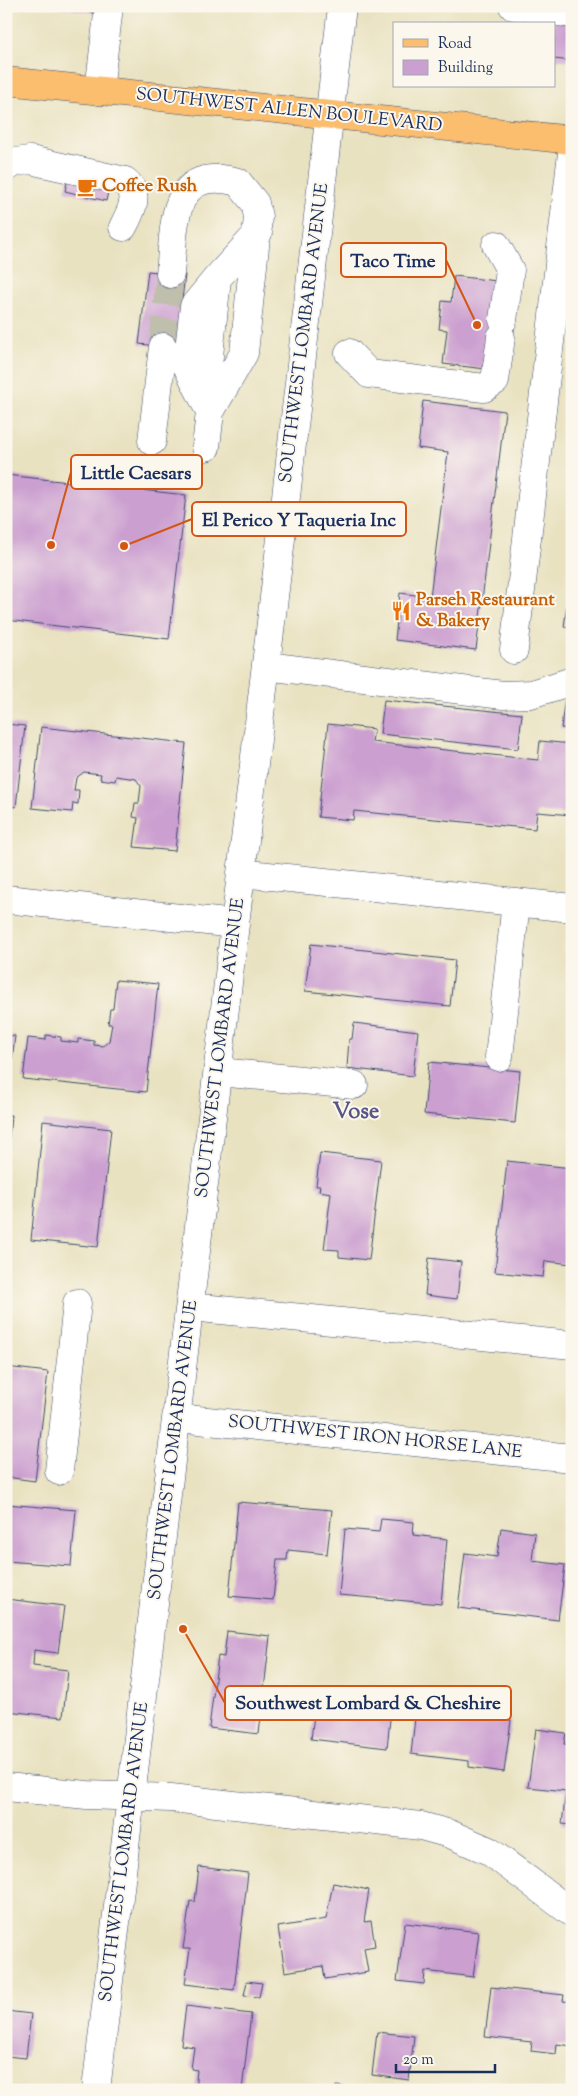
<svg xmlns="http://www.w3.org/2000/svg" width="578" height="2096" viewBox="0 0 578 2096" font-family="'Sorts Mill Goudy',serif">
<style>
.building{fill:#cb9fd0}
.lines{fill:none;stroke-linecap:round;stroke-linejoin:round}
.minor-tunnel{stroke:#c0bead;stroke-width:28;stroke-dasharray:28 14;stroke-linecap:butt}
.minor-casing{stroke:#3a4a6d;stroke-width:29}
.major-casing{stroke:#3a4a6d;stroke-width:29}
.minor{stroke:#fff;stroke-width:28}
.major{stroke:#fbbd6e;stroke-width:28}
.labels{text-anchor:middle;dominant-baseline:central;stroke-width:4;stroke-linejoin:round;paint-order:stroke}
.street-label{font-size:18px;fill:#1b2f5e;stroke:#fbf7ec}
.food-label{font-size:18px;font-weight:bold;fill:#c56008;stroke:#fbf7ec;text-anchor:start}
.district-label{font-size:22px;font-weight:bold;fill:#595686;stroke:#fbf7ec}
.leader{fill:none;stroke:#d45514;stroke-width:2}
.callout-dot{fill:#d45514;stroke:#fbf7ec;stroke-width:2}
.callout{fill:#fbf7ec;stroke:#d45514;stroke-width:2}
.callout-label{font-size:19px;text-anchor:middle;font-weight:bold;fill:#1b2f5e}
</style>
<rect width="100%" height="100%" fill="#fbf7ec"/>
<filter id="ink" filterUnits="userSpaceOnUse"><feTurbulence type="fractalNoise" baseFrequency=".02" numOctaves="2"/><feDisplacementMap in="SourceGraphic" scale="10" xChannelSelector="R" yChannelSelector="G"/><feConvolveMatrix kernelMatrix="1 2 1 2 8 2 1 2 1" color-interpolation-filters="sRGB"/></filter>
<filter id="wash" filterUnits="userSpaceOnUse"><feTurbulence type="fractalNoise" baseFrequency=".0096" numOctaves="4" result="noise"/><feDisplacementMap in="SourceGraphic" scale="20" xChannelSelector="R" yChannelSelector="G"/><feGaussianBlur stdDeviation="1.12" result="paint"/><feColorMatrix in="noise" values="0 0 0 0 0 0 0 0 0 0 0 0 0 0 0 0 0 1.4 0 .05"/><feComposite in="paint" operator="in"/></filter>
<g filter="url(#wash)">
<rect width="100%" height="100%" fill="#e9e2c1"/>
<g id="blocks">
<path class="building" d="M50 6H98L97 13Z
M572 6V61L554 59V24Z
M69 173 110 182 106 201 65 191Z
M148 271 185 275 176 348 139 344Z
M454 276 497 281 515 321 513 338 486 369 443 364 447 330 439 329 441 312 442 301 451 302Z
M423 401 505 411 476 650 395 640 400 593 430 597 448 452 418 448Z
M6 475 186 495 169 639 6 620Z
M571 574H572V628L564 627Z
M565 696 572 697V729L561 728Z
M384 700 522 714 518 749 380 734Z
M6 724 25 726 16 807 6 806Z
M328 724 374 729 372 742 538 760 540 741 572 744V815L537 812 535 829 354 811 353 820 318 817Z
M41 727 186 743 175 851 134 847 138 818 133 817 135 803H139L141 786 136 779 116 776 115 781 100 779 101 774 84 772 76 778 74 790H79L78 804 73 803 72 812 32 808Z
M311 944 455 960 450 1006 305 991Z
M116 980 158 984 146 1092 23 1079 28 1038 46 1040V1035L61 1037V1041L78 1043V1039L94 1041V1045L103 1046 109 1041 112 1024H108L110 1009H113Z
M354 1023 418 1031 413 1076 347 1068 349 1039H352Z
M6 1035 15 1036 10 1077 6 1076Z
M429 1062 520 1071 515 1123 424 1114Z
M6 1115H11L8 1151H6Z
M43 1121 111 1129 98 1247 31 1240Z
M320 1153 381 1160 369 1260 339 1257V1250L324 1249 331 1193 319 1191 320 1186H316Z
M507 1161 572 1168V1264L545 1261 543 1277 495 1272Z
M429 1258 461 1262 457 1299 425 1295Z
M6 1367 48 1372 35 1481 6 1477Z
M238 1502 332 1510 327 1554 288 1550 287 1560H277L273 1600 229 1596Z
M6 1504 76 1510 71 1566 6 1561Z
M381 1519 414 1522 413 1535 447 1539 441 1604 339 1595 345 1529 379 1532Z
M501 1528 535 1533 532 1561 565 1565 558 1620 458 1608 465 1553 497 1557Z
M6 1599 64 1606 58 1653 34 1650 33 1666 68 1670 63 1717 6 1711Z
M227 1631 270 1636 259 1734 209 1728 218 1656 224 1657Z
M317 1691 392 1700 387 1748 311 1739Z
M445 1697 481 1701 479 1716 511 1720 504 1772 469 1767V1761L411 1754 416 1709 442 1712Z
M536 1729 566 1733 564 1744 572 1745V1825L562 1824 566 1791 528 1787Z
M199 1867 248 1873 234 1990 185 1984 190 1949H183L190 1901 195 1902Z
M333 1883 369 1890 364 1922 371 1921 375 1946 364 1948 368 1972 325 1979 323 1966 285 1972 278 1927 326 1919Z
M405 1923 479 1932 473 1977 425 1971 424 1984 397 1981Z
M247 1981 262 1983 259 1997 244 1996Z
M491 1987 564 1995 563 2001 572 2002V2046L557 2044 556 2054 531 2051 532 2042 485 2037Z
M186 2006 251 2014 242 2090H195L197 2070 191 2069 194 2047 181 2045Z
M6 2011 31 2014 26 2058 6 2056Z
M377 2032 414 2036 409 2080 372 2075Z
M336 2086 360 2089V2090H336Z"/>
</g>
</g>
<g filter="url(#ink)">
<use href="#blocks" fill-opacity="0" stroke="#3a4a6d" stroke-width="1"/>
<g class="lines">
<path class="minor-tunnel" d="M163 347 170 274"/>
<defs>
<path id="minor" d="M513 6 572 14
M99 91 109 6
M6 168 15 162 30 160 125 181C141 193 131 212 123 227
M496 245 510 270 503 320
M170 274C175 226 169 164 238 182L255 203 258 217 244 353 210 412
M349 353 369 374 484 388 495 381 501 337
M206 404 187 366 194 306 217 278
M152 441 163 347
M206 447 210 412 208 366 217 278 258 233
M514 650 572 153
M266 666 503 695 531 694 572 681
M241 873 572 908
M6 899 235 924
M499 1057 516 902
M219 1072 354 1085
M191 1307 572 1345
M178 1418 572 1458
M59 1471 77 1303
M6 1787 87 1795 171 1798 421 1826 450 1834 489 1851 572 1913
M96 2090C180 1395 264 701 342 6"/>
<path id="major" d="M6 81 572 140"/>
</defs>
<use href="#minor" class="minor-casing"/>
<use href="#major" class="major-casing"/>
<use href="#minor" class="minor"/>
<use href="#major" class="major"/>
</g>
</g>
<defs>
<symbol id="cafe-bare" viewBox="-9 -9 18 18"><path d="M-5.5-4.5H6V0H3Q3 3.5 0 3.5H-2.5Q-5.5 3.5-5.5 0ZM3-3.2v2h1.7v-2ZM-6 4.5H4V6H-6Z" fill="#e8710a" stroke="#fbf7ec" stroke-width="2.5" paint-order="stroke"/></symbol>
<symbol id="restaurant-bare" viewBox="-9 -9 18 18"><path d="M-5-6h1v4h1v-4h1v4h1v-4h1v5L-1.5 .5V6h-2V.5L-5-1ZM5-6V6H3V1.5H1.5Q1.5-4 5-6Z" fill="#e8710a" stroke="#fbf7ec" stroke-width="2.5" paint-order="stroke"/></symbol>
</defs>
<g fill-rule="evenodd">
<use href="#cafe-bare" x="73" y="173" width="28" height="28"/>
<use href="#restaurant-bare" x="387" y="597" width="28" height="28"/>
</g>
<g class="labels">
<g class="street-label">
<text transform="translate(289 111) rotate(6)">SOUTHWEST ALLEN BOULEVARD</text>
<text transform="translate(305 333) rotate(-83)">SOUTHWEST LOMBARD AVENUE</text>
<text transform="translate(221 1048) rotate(-83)">SOUTHWEST LOMBARD AVENUE</text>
<text transform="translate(375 1438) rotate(6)">SOUTHWEST IRON HORSE LANE</text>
<text transform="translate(174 1450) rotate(-83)">SOUTHWEST LOMBARD AVENUE</text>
<text transform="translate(125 1852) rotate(-83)">SOUTHWEST LOMBARD AVENUE</text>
</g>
<g class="food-label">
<text x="102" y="187">Coffee Rush</text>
<text x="416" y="601">Parseh Restaurant<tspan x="416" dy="21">&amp; Bakery</tspan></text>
</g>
<g class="district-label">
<text x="356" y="1113">Vose</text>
</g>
</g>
<path class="leader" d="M477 325L446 260M51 545L71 472M124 546L192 519M183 1629L225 1703"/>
<g class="callout-dot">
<circle cx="477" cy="325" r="5"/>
<circle cx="51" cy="545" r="5"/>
<circle cx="124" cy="546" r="5"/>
<circle cx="183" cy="1629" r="5"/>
</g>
<g class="callout">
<rect x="341" y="243" width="105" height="34" rx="5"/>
<rect x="71" y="455" width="131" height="34" rx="5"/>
<rect x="192" y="502" width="214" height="34" rx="5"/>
<rect x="225" y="1686" width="286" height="34" rx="5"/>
</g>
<g class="callout-label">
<text x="393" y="267">Taco Time</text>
<text x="136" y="479">Little Caesars</text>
<text x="299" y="526">El Perico Y Taqueria Inc</text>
<text x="368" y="1709">Southwest Lombard &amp; Cheshire</text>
</g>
<rect width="578" height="2096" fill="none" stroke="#fbf7ec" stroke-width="25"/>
<rect x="393" y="22" width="162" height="65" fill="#fbf7ec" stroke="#a1a7b3"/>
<rect x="403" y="39" width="25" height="8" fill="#fbbd6e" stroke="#a1a7b3"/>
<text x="438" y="48" font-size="15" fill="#1b2f5e">Road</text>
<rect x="403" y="60" width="25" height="15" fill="#cb9fd0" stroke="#a1a7b3"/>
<text x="438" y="72" font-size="15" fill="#1b2f5e">Building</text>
<path d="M396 2064v8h99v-8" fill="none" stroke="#1b2f5e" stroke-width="2.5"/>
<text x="403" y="2064" font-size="15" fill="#1b2f5e" stroke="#fbf7ec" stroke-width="4" paint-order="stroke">20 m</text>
</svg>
